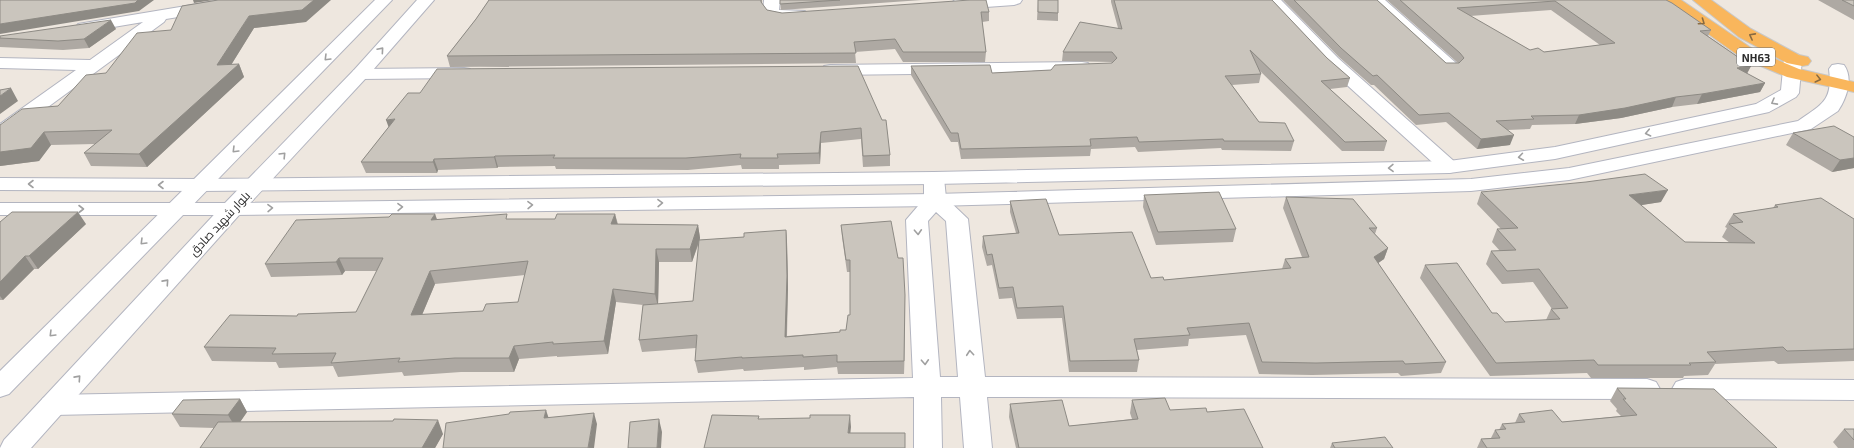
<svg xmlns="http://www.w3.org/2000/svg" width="1854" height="448" viewBox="0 0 1854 448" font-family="'Exo 2',Cairo,sans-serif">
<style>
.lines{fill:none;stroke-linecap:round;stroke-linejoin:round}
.minor-casing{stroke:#b3b5c0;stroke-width:2}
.tertiary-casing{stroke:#b3b5c0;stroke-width:2}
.secondary-casing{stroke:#b3b5c0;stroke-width:2}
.trunk-casing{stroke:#c8c8c8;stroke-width:2}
.minor{fill:#fff;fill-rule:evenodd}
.tertiary{fill:#fff;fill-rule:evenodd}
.secondary{fill:#fff;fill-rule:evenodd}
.trunk{fill:#f9b65c;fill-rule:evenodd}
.wall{fill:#aea9a3;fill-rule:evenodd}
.shaded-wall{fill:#8d8a84}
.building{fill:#cac5bd;stroke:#8d8a84;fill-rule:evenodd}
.oneway{stroke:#896b42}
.oneway2{stroke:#a0a0a0}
.labels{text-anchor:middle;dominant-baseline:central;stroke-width:4;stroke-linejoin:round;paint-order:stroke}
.shield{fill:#fff;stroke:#6c6c6c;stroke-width:1}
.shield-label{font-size:11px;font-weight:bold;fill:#2d2d2d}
.street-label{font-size:12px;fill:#2d2d2d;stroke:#fff}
</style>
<rect width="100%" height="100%" fill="#eee7df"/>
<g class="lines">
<defs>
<path id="minor" d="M222 0H260L258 3 252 5 166 19 164 22 7 137 0 139V124L76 70 0 68V58L90 60 143 22 84 32 78 30 76 27 78 24Z
M764 0H780L779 10 805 11 807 14 805 17C794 20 779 21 768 18L763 11Z
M1022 0 1020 3 1014 5 958 9 952 7 950 4 955 0Z
M1264 0H1281L1338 58 1456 163 1459 167 1456 171 1449 173 1442 171 1326 66Z
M1367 0H1385L1456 63 1459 67 1456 71 1450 72 1444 71Z
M1082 62 1088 63 1091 67 1088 71 1082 72 830 75 824 74 821 70 824 66 830 65Z
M464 68 470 69 473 73 470 77 464 78 360 79 354 78 351 74 354 70 360 69Z
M934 172 941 174 944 178 946 198 968 219 985 377 1647 379 1656 382 1660 389 1656 396 1647 399 987 397 992 448H964L960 397H941L942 448H914V397L53 415 43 412 39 405 43 398 53 395 913 378 906 220 924 199V178L927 174ZM936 212 946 221 958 377H940L928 221Z
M1685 379 1854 380V400L1685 399 1676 396 1672 389 1676 382Z"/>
<path id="tertiary" d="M1793 54 1799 55 1802 59 1799 93 1796 97 1769 112 1555 159 1449 173 934 184 200 191 0 190V178L200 179 934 172 1449 161 1555 147 1756 104 1781 90 1784 59 1787 55Z
M1838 64 1844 65C1854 79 1846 99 1838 111L1811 129 1569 180 1471 191 935 206 232 215H0V203H232L935 194 1471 179 1569 168 1798 121C1822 104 1833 101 1829 69L1832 65Z"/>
<path id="secondary" d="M375 0H392L9 394 0 397V371Z
M417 0H434L366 78 240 214 31 448H0L4 440 224 204 354 70Z"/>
<path id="trunk" d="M1663 0H1681L1754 50 1799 69 1854 82V92L1787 77 1742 58 1665 3Z
M1693 0H1711L1751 29 1799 55 1808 57 1811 61 1808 65 1802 66 1787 63 1739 37Z"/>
</defs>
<use href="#minor" class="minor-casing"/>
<use href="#tertiary" class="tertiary-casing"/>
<use href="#secondary" class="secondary-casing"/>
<use href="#trunk" class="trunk-casing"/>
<use href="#minor" class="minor"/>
<use href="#tertiary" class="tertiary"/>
<use href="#secondary" class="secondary"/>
<use href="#trunk" class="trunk"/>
</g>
<path class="wall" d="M489 0H762V4L767 10 782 13 989 12V21L982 22 986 52 985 62H903L895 49 855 52 856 63 450 67 447 56 476 19Z
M780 0H922L781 10Z
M1038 0 1058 13V21L1037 20Z
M1111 0H1272L1327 58 1350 78 1347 87 1330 89 1387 141 1384 151H1342L1260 71 1261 74 1259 83 1232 85 1259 122 1294 141 1291 151 1222 150 1221 148 1138 152 1135 147 1091 149 1090 156 961 159 958 142H951L911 75V66L992 73 1051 70 1112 63 1111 62 1062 61 1063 52 1118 28 1111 2Z
M1283 0H1377L1446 63H1458L1387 0H1666L1711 30 1708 36 1751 66 1747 74 1765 83 1760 92 1697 104 1672 107 1621 118 1575 124 1532 125 1530 129 1507 130 1510 145 1477 149 1446 122 1416 125 1374 85H1371L1339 57ZM1551 10 1600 45 1544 52 1530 50 1470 16Z
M1818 0H1854V20Z
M306 22 254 28 231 65 239 64 244 77 147 167 91 166 84 153 95 144 51 145 39 161 0 166V125L58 106 171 30Z
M116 29 89 48 63 50 0 47V36Z
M858 66 890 155V166L863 167 861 139 821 143 820 164 779 165V169H742L741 165 688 170 556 169 555 166 498 167 497 168 438 170 437 173H366L361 162 389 127 420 93Z
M1793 133 1854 137V168L1832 172 1786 145Z
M1481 192 1661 202 1641 205 1685 242 1730 243 1722 237 1727 228 1725 227 1733 214 1773 208 1775 205 1854 219V361L1778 364 1774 361 1715 364 1708 375 1684 376 1683 378H1591L1587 373 1490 376 1420 278 1425 265 1505 322 1546 320 1551 309H1552L1533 282 1502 284 1486 264 1491 251H1500L1492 242 1497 229H1501L1477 204Z
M1144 195 1236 229 1233 242 1156 245 1143 207Z
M1286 197 1377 228 1375 234 1388 248 1384 259 1378 263 1446 362 1441 373 1401 376 1398 373 1312 375 1259 374 1246 335 1189 339 1188 346 1137 350 1139 360 1137 372H1069L1062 318 1017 319 1012 298 999 299 992 265 987 266 982 247 983 236 1016 233 1010 212V201L1059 235 1151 278 1164 280 1282 269 1285 259 1302 257 1283 208Z
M435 214 437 219H555L615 214 618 224 698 225 700 238V240L744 237 786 230 787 242 788 288 787 336 840 332 846 330 850 315V272H847L842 237 841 225 905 295 904 374H838L837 367 804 370V367L744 371 743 369 698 373 695 361 696 348 642 352 639 340 643 305 616 302 608 354 557 357V356L519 359 514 372H461L404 376 402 372 338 377 333 366 279 368 276 362 212 361 204 347 297 316 356 312 377 271H345L342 275 271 277 265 264 389 217ZM699 243 693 301 658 304 659 262H692ZM525 275 518 302 483 311 422 315 435 284Z
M0 222 86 224 38 269H34L3 300H0Z
M1617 388 1777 448H1477L1481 439 1491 438 1495 430H1499L1502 424 1515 423 1519 414 1562 422 1621 416 1616 411 1617 409 1610 401Z
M240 399 247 412 240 422 443 434 435 448H200L215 428 180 427 172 414Z
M1132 400 1170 410 1207 412 1263 448H1016L1009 417 1010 404 1069 426 1132 419 1130 413Z
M1844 429H1854V448H1838L1833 442Z
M1332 443 1393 448H1330Z"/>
<path class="shaded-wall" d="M138 0H154L139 11 0 34V24Z
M193 0H214L194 3Z
M314 0H331L306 22 254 28 223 78 217 65 249 16Z
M111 20 116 29 89 48 84 39Z
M239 64 244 77 147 167 139 154Z
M1751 66 1746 75 1737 68Z
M1765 83 1760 92 1697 104 1702 94Z
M11 88 18 101 0 114V96Z
M1676 97 1672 107 1621 118 1575 124 1579 115Z
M395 119 390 131 386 120Z
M44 132 51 145 39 161 0 166V152Z
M821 132V143L820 164 819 153Z
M1514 135 1510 145 1477 149 1481 139Z
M495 156 498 167 497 168 494 157Z
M1854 158V168L1832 172 1840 160Z
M434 159 438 170 437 173 433 162Z
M1668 190 1661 202 1623 208 1629 195Z
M78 212 86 224 38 269 29 256Z
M435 214 439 227 431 220Z
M615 214 618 227 611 224Z
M698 225 700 238 692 262 690 249Z
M786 230 787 242 788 288 786 349 785 337Z
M1388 248 1384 259 1371 268 1374 257Z
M656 249 659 262 658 307 655 294Z
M25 256 34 269 3 300 0 296V282Z
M339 258 345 271 342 275 336 262Z
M430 271 435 284 416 329 411 315Z
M613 289 616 302 608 354 604 341Z
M905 295V307L904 374V361Z
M514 346 519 359 514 372 509 358Z
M240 399 247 412 236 428 228 415Z
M546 410 550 422 544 418Z
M594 413 597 424 594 448H588Z
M850 415 851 427 849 446 848 433Z
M659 419 662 432 661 448H657Z
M438 420 443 434 435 448H422Z"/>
<path class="building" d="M0 0H138L135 3 0 24Z
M218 0H314L302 10 249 16 217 65 239 64 139 154 84 153 112 130 44 132 31 148 0 152V125L22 109 58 106 86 75 106 73 137 33 171 30 182 6Z
M489 0H761V2L767 10 782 13 970 0H986L989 12H981L986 52H903L895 39 854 42 856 53 447 56 476 19Z
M780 0H840L780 4Z
M1038 0H1058V13L1038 12Z
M1114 0H1272L1327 58 1350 78 1321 81 1387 141 1345 142 1250 50 1261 74 1225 76 1259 122 1285 123 1294 141H1224L1223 139 1139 142 1137 137 1090 139 1091 146 961 149 958 133H951L911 66 990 65 992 73 1051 70 1055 65 1112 63 1117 58 1112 52H1063L1080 22 1122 29Z
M1294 0H1377L1446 63H1459L1464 58 1460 53 1400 0H1666L1672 3 1711 30 1700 31 1751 66 1737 68 1765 83 1702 94 1676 97 1625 108 1579 115 1531 116 1534 119 1496 121 1514 135 1481 139 1449 113 1419 115 1377 75 1373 76 1341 48ZM1555 1 1615 43 1544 52 1538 48 1530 50 1457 8Z
M1842 0H1854V6Z
M111 20 84 39 58 41 0 38V36Z
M858 66 882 120H886L890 155 863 156 861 128 821 132 819 153 777 154 778 158H740L741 154 686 158H553L555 155 495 156 494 157 434 159 433 162H361L395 119 386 120 408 93H420L437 69Z
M11 88 0 96V90Z
M1834 126 1854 137V158L1840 160 1793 133Z
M1645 174 1668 190 1629 195 1685 242 1755 243 1729 224 1743 222 1733 214 1778 207 1775 205 1821 198 1854 219V349L1787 351 1783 347 1707 352 1716 362 1689 363 1691 365H1598L1594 360 1496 363 1425 265 1457 263 1492 313H1497L1505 322 1560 319 1551 309 1568 308 1539 269 1507 271 1491 251 1516 250 1497 229 1518 228 1481 192 1586 182Z
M1219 192 1236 229 1158 232 1144 195Z
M1286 197 1353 199 1377 228H1369L1388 248 1374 257 1446 362 1405 364 1403 361 1316 363 1262 362 1249 323 1187 328 1190 335 1134 339 1139 360 1070 361 1063 306 1017 308 1013 287 999 288 992 254 987 255 983 236 1019 233 1010 201 1046 199 1059 235 1132 232 1151 278 1163 277 1164 280 1291 268 1285 259 1309 257Z
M12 212H78L29 256H25L0 282V222Z
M392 214H435L431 220 507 214 506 219H555L557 214H615L611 224 698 225 690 249H656L655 294 613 289 604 341 553 344V342L514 346 509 358H455L398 362 400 358 331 363 336 353 272 354 276 348 204 347 230 315 297 316 298 314 356 312 383 258H339L336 262 265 264 296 220 389 217ZM528 261 518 302 486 304 483 311 411 315 430 271Z
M891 221 898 258H903L905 295 904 361 837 362V355L803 357V355L742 358V357L695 361 697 335 639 340 643 305 693 301 699 240 744 237V233L786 230 787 276 785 337 840 332V330H846L848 315H850V260H846L841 225Z
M1617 388 1714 389 1777 448H1487L1481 439 1500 438 1495 430 1506 429 1502 424 1525 422 1519 414 1552 410 1562 422 1637 415 1623 399H1626Z
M1165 398 1170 410 1206 408 1207 412 1244 409 1263 448H1019L1010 404 1062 400 1069 426 1138 419 1132 400Z
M240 399 228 415 172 414 183 400Z
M546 410 544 418 594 413 588 448H443L446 423 509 414 510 412Z
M712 415 759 416 758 419 810 418V415H850L848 433H905V448H704Z
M394 419 438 420 422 448H200L218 422 393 421Z
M659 419 657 448H628L630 422Z
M1844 429H1854V440Z
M1385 437 1393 448H1335L1332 443Z"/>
<defs><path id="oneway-chevron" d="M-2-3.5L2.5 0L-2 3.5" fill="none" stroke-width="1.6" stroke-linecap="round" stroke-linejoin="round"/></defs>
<g class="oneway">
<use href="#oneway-chevron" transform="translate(1702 22) rotate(35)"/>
<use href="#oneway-chevron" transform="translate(1752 36) rotate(-152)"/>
<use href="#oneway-chevron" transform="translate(1818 79) rotate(14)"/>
</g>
<g class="oneway2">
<use href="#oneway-chevron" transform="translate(381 50) rotate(-49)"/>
<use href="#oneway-chevron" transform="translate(327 58) rotate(135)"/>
<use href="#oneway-chevron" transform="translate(1774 102) rotate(151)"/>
<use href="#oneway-chevron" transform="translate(1648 133) rotate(168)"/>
<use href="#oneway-chevron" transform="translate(235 150) rotate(135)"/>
<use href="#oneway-chevron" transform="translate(283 155) rotate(-46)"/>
<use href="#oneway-chevron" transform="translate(1521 157) rotate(172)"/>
<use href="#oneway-chevron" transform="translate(1391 168) rotate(179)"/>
<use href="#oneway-chevron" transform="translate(31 184) rotate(-180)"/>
<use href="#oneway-chevron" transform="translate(161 185) rotate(-180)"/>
<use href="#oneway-chevron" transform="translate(660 203) rotate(-1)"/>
<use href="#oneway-chevron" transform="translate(530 205) rotate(-1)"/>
<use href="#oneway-chevron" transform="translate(400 207) rotate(-1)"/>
<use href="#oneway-chevron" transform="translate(270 208) rotate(-1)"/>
<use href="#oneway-chevron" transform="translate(81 209)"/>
<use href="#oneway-chevron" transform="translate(918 232) rotate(87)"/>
<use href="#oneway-chevron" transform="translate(143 242) rotate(135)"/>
<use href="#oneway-chevron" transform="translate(166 282) rotate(-48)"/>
<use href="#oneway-chevron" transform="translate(52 334) rotate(135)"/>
<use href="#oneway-chevron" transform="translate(970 353) rotate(-95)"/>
<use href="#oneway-chevron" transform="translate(925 362) rotate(87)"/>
<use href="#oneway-chevron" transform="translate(78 378) rotate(-48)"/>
</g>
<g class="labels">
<rect class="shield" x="1737" y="48" width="38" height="18" rx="3"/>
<g class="shield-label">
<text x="1756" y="57">NH63</text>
</g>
<g class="street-label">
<text transform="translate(219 223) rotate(-47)">بلوار شهید صادق</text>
</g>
</g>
</svg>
